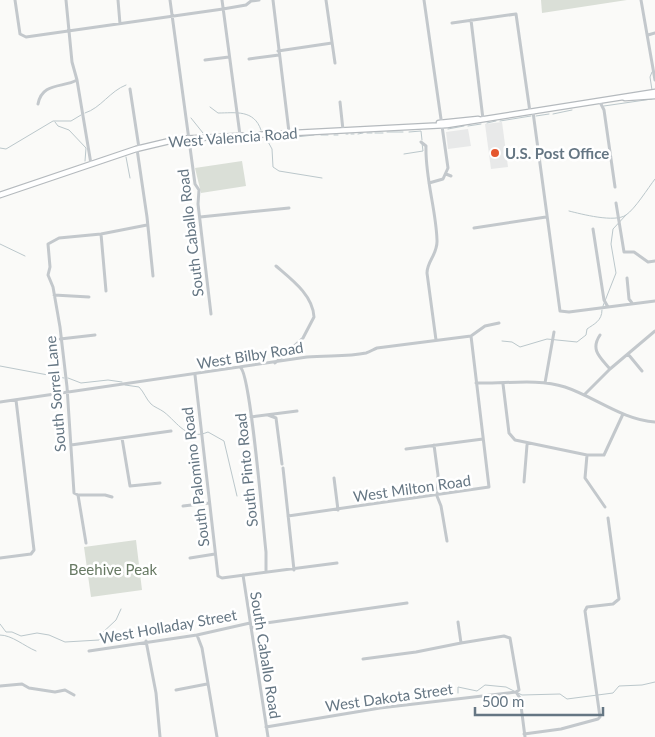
<svg xmlns="http://www.w3.org/2000/svg" width="655" height="737" viewBox="0 0 655 737" font-family="Lato,sans-serif">
<style>
.built{fill:#e8e9e9}
.green{fill:#dadfd7}
.lines{fill:none;stroke-linecap:round;stroke-linejoin:round}
.stream{stroke:#bbc7cb;stroke-width:1}
.major-casing{stroke:#b5babe;stroke-width:7}
.minor{stroke:#c3c8cc;stroke-width:3}
.major{stroke:#fff;stroke-width:4.5}
.poi-dot{fill:#e4572e;stroke:#fff;stroke-width:2}
.labels{text-anchor:middle;dominant-baseline:central;stroke-width:5;stroke-linejoin:round;paint-order:stroke}
.street-label{font-size:15px;fill:#657683;stroke:#fff}
.poi-label{font-size:15px;font-weight:bold;fill:#657683;stroke:#fff;text-anchor:start}
.park-label{font-size:15px;fill:#687a64;stroke:#fff}
</style>
<rect width="100%" height="100%" fill="#fafaf8"/>
<path class="built" d="M502 122 508 167 491 169 485 124Z
M468 129 471 146 448 149 446 132Z"/>
<path class="green" d="M541 0H627L542 13Z
M242 161 246 186 201 193 195 168Z
M136 540 142 590 91 597 84 547Z"/>
<g class="lines">
<path class="stream" d="M652 90 650 77 652 72
M604 106 652 99
M210 107 218 113C235 113 254 109 261 130
M85 113C101 108 110 91 126 85
M553 114 572 110
M536 116 549 114
M191 118 203 133
M500 121 531 116
M55 122 58 126 69 130 86 148 85 161
M487 123 496 121
M468 126 481 124
M448 129 464 126
M387 132H403
M409 132 421 131 422 140
M367 133H372
M375 133H383
M346 134H348
M351 134H354
M358 134 363 133
M321 135H328
M334 135H338
M296 137 314 135
M266 138 272 149 273 167 279 171 322 178
M274 138 287 137
M0 148 6 149 53 121H71L81 115
M404 154 423 151 422 143
M126 157 130 178
M569 211C581 214 615 223 626 215 635 209 648 188 655 179
M0 244 25 256
M603 306 616 273 611 244 613 229 626 215
M502 341 512 342 520 347 547 339 577 342 586 335 587 329C594 324 602 321 602 310
M0 366 64 378
M68 378 81 383 108 380 122 382
M125 385 139 387C144 392 146 399 151 404 154 407 160 409 164 412 178 423 187 441 208 432L224 441 237 496
M0 624 6 632H12L21 636 37 633 49 635 65 642 99 640 102 637 100 635 116 620 121 609
M0 635C12 635 24 646 36 651
M458 693V687L477 691 485 685 506 687 514 691
M518 693 522 695 560 694 567 699 613 693 619 686 642 685 655 682"/>
<defs>
<path id="major" d="M625 98 655 96
M439 123 478 119
M0 195 136 149 178 139 447 125 655 92"/>
</defs>
<use href="#major" class="major-casing"/>
<path class="minor" d="M15 0 20 34 26 37 223 9 246 5 251 1 259 0
M66 0 72 62 77 80 91 164
M118 0 120 24
M170 0 195 184 199 190 198 204 211 314
M222 0 240 135
M273 0 289 132
M326 0 335 63
M424 0 448 168 443 179 429 183
M641 0 655 80
M471 20 483 119
M452 23 516 14 530 112
M648 35 655 33
M278 51 332 43
M249 59 279 55
M205 60 229 57
M130 89 139 148
M340 102 343 130
M600 102 604 110 615 187
M38 104C42 82 63 88 77 80
M533 112 560 311 569 312 655 301
M421 142 426 146C425 178 436 209 437 240 438 254 427 261 427 273L436 340
M137 149 147 217 153 276
M446 174 451 176
M616 203 624 252H634L648 262 655 261
M200 217 289 208
M474 228 546 217
M593 229 604 300 608 307
M101 234 106 291
M627 278 629 299 632 303
M54 295 89 297
M600 335C590 350 600 357 610 369
M60 339 95 335
M628 354 642 371
M275 363 303 338 314 317C313 295 291 279 276 266
M241 368C251 379 263 526 266 552V571
M195 375 218 576 222 578 337 563
M476 383C505 384 537 378 565 387 595 397 623 420 655 422
M545 383 554 332
M503 384 509 433 515 440 587 455H604L623 414
M584 395 610 369 655 331
M0 402 307 357C327 355 347 357 366 353 370 352 374 349 377 348L471 336 485 326 499 323
M268 415 276 418 282 464
M251 417 297 411
M122 438 130 486 160 483
M71 445 171 431
M434 445 438 475 437 496 441 506 447 541
M406 449 483 439
M587 455 585 478 605 507
M283 468 294 570
M334 478 338 510
M524 482 527 445
M78 495H105L112 497
M183 506 209 503
M288 516 489 487 471 336
M86 543 78 495 74 493 67 387 60 327 53 287 48 275 50 267 48 244 59 238 101 234 147 225
M0 558 31 554 34 550 16 400
M190 558 215 554
M243 575 268 737
M251 628 266 623 407 603
M197 635 202 648 217 737
M146 641 156 693 160 737
M461 643 504 636 510 638 519 690 516 692
M89 651 197 635 250 623
M363 659 416 652 461 643 458 622
M0 686 22 684 29 688 55 692 65 690 74 695
M176 690 207 684
M516 692 520 698 525 737
M266 727 380 708 516 692
M524 734 561 729 598 719 600 717 585 611 587 607 613 604 619 599 608 518"/>
<use href="#major" class="major"/>
</g>
<circle class="poi-dot" cx="495" cy="153" r="5"/>
<g class="labels">
<g class="street-label">
<text transform="translate(233 137) rotate(-4)">West Valencia Road</text>
<text transform="translate(190 233) rotate(-97)">South Caballo Road</text>
<text transform="translate(250 355) rotate(-9)">West Bilby Road</text>
<text transform="translate(55 394) rotate(-95)">South Sorrel Lane</text>
<text transform="translate(246 470) rotate(-96)">South Pinto Road</text>
<text transform="translate(195 477) rotate(-97)">South Palomino Road</text>
<text transform="translate(412 488) rotate(-8)">West Milton Road</text>
<text transform="translate(168 626) rotate(-10)">West Holladay Street</text>
<text transform="translate(266 655) rotate(81)">South Caballo Road</text>
<text transform="translate(389 697) rotate(-8)">West Dakota Street</text>
</g>
<g class="poi-label">
<text x="505" y="153">U.S. Post Office</text>
</g>
<g class="park-label">
<text x="113" y="569">Beehive Peak</text>
</g>
</g>
<path d="M475 707v8h128v-8" fill="none" stroke="#657683" stroke-width="2.5"/>
<text x="482" y="707" font-size="15" fill="#657683" stroke="#ffffff" stroke-width="4" paint-order="stroke">500 m</text>
</svg>
